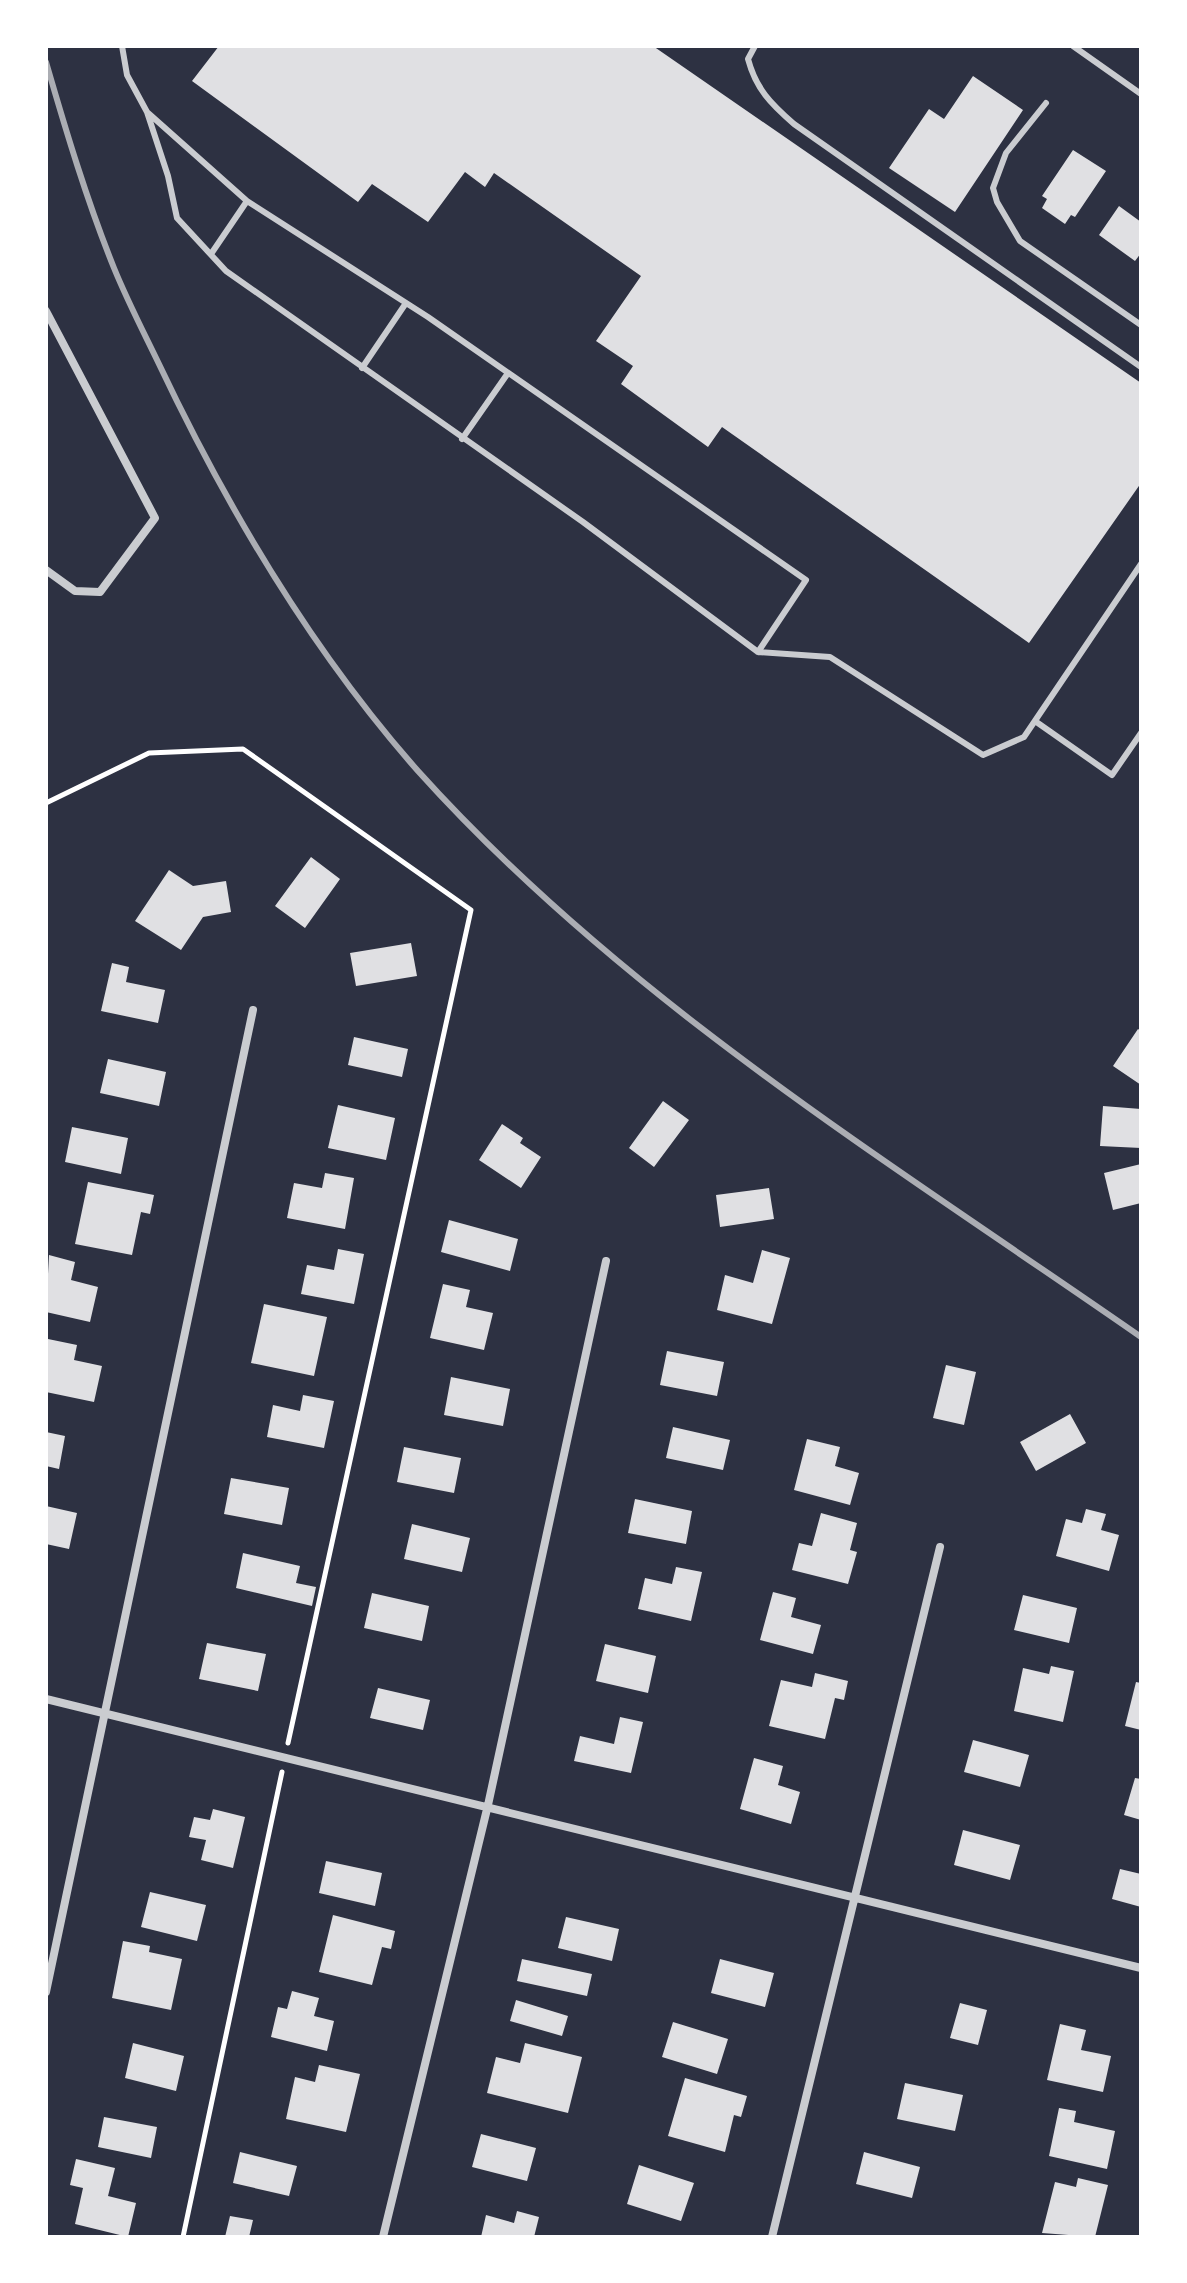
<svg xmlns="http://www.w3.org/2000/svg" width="1187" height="2283" viewBox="0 0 1187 2283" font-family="'Golos Text',sans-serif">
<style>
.building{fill:#e0e0e3}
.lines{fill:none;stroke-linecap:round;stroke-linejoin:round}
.path{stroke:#fff;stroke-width:5}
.service{stroke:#caccd0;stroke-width:6}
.minor{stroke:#caccd0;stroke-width:8}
.rail{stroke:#abadb3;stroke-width:6}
</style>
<rect width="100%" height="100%" fill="#2d3142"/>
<path class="building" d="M219 46H653L1141 383V483L1029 643 722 427 708 447 621 384 633 366 596 341 641 276 494 173 485 187 465 172 428 222 372 184 358 202 192 81Z
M973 76 1023 110 955 212 889 168 929 109 944 119Z
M1073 150 1106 171 1075 217 1071 215 1065 224 1042 208 1047 199 1042 196Z
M1119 206 1141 222V253L1135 261 1099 235Z
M311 857 340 879 305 928 275 906Z
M169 870 193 886 226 881 231 912 203 917 181 950 135 921Z
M411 943 417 976 356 986 350 953Z
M112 963 129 967 126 982 165 990 158 1023 101 1011Z
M1138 1029 1141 1031V1085L1113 1066Z
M354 1037 408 1049 402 1077 348 1065Z
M108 1059 166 1072 159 1106 100 1093Z
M663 1101 689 1120 654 1167 629 1148Z
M338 1105 395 1118 386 1160 328 1148Z
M1103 1106 1141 1109V1148L1100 1146Z
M502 1124 523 1138 520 1143 541 1157 521 1188 479 1160Z
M72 1127 128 1138 121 1174 65 1162Z
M1141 1164V1203L1113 1210 1104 1173Z
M325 1173 354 1178 345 1229 287 1218 294 1183 322 1188Z
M88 1182 154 1195 150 1214 141 1212 132 1255 75 1244Z
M769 1188 774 1219 720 1227 716 1195Z
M449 1220 518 1239 510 1271 441 1252Z
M338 1249 364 1254 354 1304 301 1294 307 1265 334 1270Z
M762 1250 790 1258 772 1324 717 1310 725 1275 753 1283Z
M49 1255 75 1262 71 1280 98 1287 90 1322 46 1312Z
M443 1284 470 1290 466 1307 493 1313 484 1350 430 1338Z
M264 1304 327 1317 314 1376 251 1363Z
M48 1339 77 1345 74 1360 102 1366 94 1402 46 1392Z
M667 1351 724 1362 717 1396 660 1385Z
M946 1365 976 1372 964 1425 933 1418Z
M451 1377 510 1389 503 1426 444 1415Z
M303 1395 334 1401 324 1448 267 1437 273 1405 300 1411Z
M1070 1414 1086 1443 1036 1471 1020 1442Z
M673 1427 730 1440 723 1470 666 1458Z
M46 1432 65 1436 59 1469 46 1466Z
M807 1439 840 1447 835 1466 859 1473 850 1505 794 1490Z
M404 1447 461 1458 454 1493 397 1482Z
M231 1478 289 1488 282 1525 224 1514Z
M635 1499 692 1511 686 1544 628 1533Z
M46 1506 77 1513 69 1549 46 1544Z
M1086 1509 1106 1514 1101 1530 1119 1535 1109 1571 1056 1556 1066 1519 1082 1523Z
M821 1513 857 1523 850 1550 857 1552 848 1584 792 1570 799 1543 812 1546Z
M412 1524 470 1538 462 1572 404 1559Z
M243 1553 300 1566 296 1583 316 1587 312 1606 236 1588Z
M676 1567 702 1572 691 1621 638 1609 645 1578 672 1584Z
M773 1592 796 1598 791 1617 821 1625 813 1654 760 1640Z
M372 1593 429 1606 422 1641 364 1628Z
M1023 1595 1077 1608 1069 1643 1014 1630Z
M207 1643 266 1654 258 1691 199 1679Z
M605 1644 656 1656 648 1693 596 1681Z
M1051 1666 1074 1671 1063 1722 1014 1711 1023 1668 1049 1674Z
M815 1673 848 1681 844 1700 835 1698 825 1739 769 1726 781 1680 812 1687Z
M1136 1682 1141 1683V1730L1125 1726Z
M378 1688 430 1700 423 1730 370 1718Z
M620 1717 643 1722 631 1773 574 1761 580 1736 614 1744Z
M973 1740 1029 1755 1020 1787 964 1772Z
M754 1758 783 1766 778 1785 800 1792 791 1824 740 1809Z
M1135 1778 1141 1779V1820L1124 1815Z
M213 1809 245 1817 233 1868 201 1860 206 1840 189 1837 194 1817 210 1820Z
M963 1830 1020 1845 1010 1880 954 1865Z
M326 1861 382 1873 375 1906 319 1893Z
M1120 1869 1141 1874V1907L1112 1899Z
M150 1892 206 1905 197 1941 141 1927Z
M333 1915 395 1931 391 1949 382 1947 372 1985 319 1972Z
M566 1917 619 1929 612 1961 558 1948Z
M123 1941 150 1946 149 1952 182 1959 171 2010 112 1998Z
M522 1959 592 1974 587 1996 517 1981Z
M720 1959 774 1973 765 2007 711 1993Z
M292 1991 319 1998 314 2016 334 2021 327 2051 271 2037 278 2007 287 2009Z
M516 2000 568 2016 562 2036 510 2021Z
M960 2003 987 2010 978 2045 950 2038Z
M673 2022 728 2039 717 2074 662 2057Z
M1060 2024 1086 2030 1081 2050 1111 2056 1103 2092 1047 2080Z
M133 2043 184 2056 176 2091 125 2078Z
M525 2043 582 2057 568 2113 487 2093 496 2057 520 2063Z
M319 2065 360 2074 346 2132 286 2119 295 2077 315 2082Z
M685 2078 747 2096 741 2117 734 2115 725 2152 668 2136Z
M905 2083 963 2095 955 2131 897 2119Z
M1059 2108 1076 2111 1074 2122 1115 2131 1107 2169 1049 2156Z
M104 2117 157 2127 151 2158 98 2147Z
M481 2134 536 2148 527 2181 472 2167Z
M240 2152 297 2166 289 2196 233 2183Z
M864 2152 920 2167 912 2198 856 2184Z
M76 2159 115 2168 108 2196 136 2203 128 2237 75 2224 83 2188 70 2185Z
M639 2165 694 2183 681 2221 627 2204Z
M1078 2178 1108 2185 1095 2237 1042 2233 1055 2182 1076 2187Z
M517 2211 539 2217 534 2237H481L486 2215 514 2223Z
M230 2216 253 2220 249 2237H225Z"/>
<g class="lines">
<path class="path" d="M46 803 149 753 243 749 471 910 288 1743
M183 2237 282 1772"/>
<path class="service" d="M122 46 127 75 147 112
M755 46 748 59C756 89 771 104 794 124L1141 367
M1073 46 1141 94
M1046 103 1006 153 993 188 997 202 1020 241 1141 325
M147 112 247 201 428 317 806 580 758 652 583 522 226 271 177 218 168 176Z
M211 254 247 201
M362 368 406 303
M462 439 508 373
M758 652 830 657 983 755 1024 737 1141 564
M1035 721 1112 775 1141 733"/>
<path class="minor" d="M46 311 155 518 100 592 75 591 46 570
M46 1699 1141 1968
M46 1992 253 1010
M383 2237 488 1805 606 1261
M772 2237 940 1547"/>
<path class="rail" d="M46 62C66 131 87 201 114 268 127 300 143 331 158 362 227 508 311 650 418 771 623 999 891 1163 1141 1337"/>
</g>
<rect width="1187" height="2283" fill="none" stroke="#ffffff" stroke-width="96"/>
</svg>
